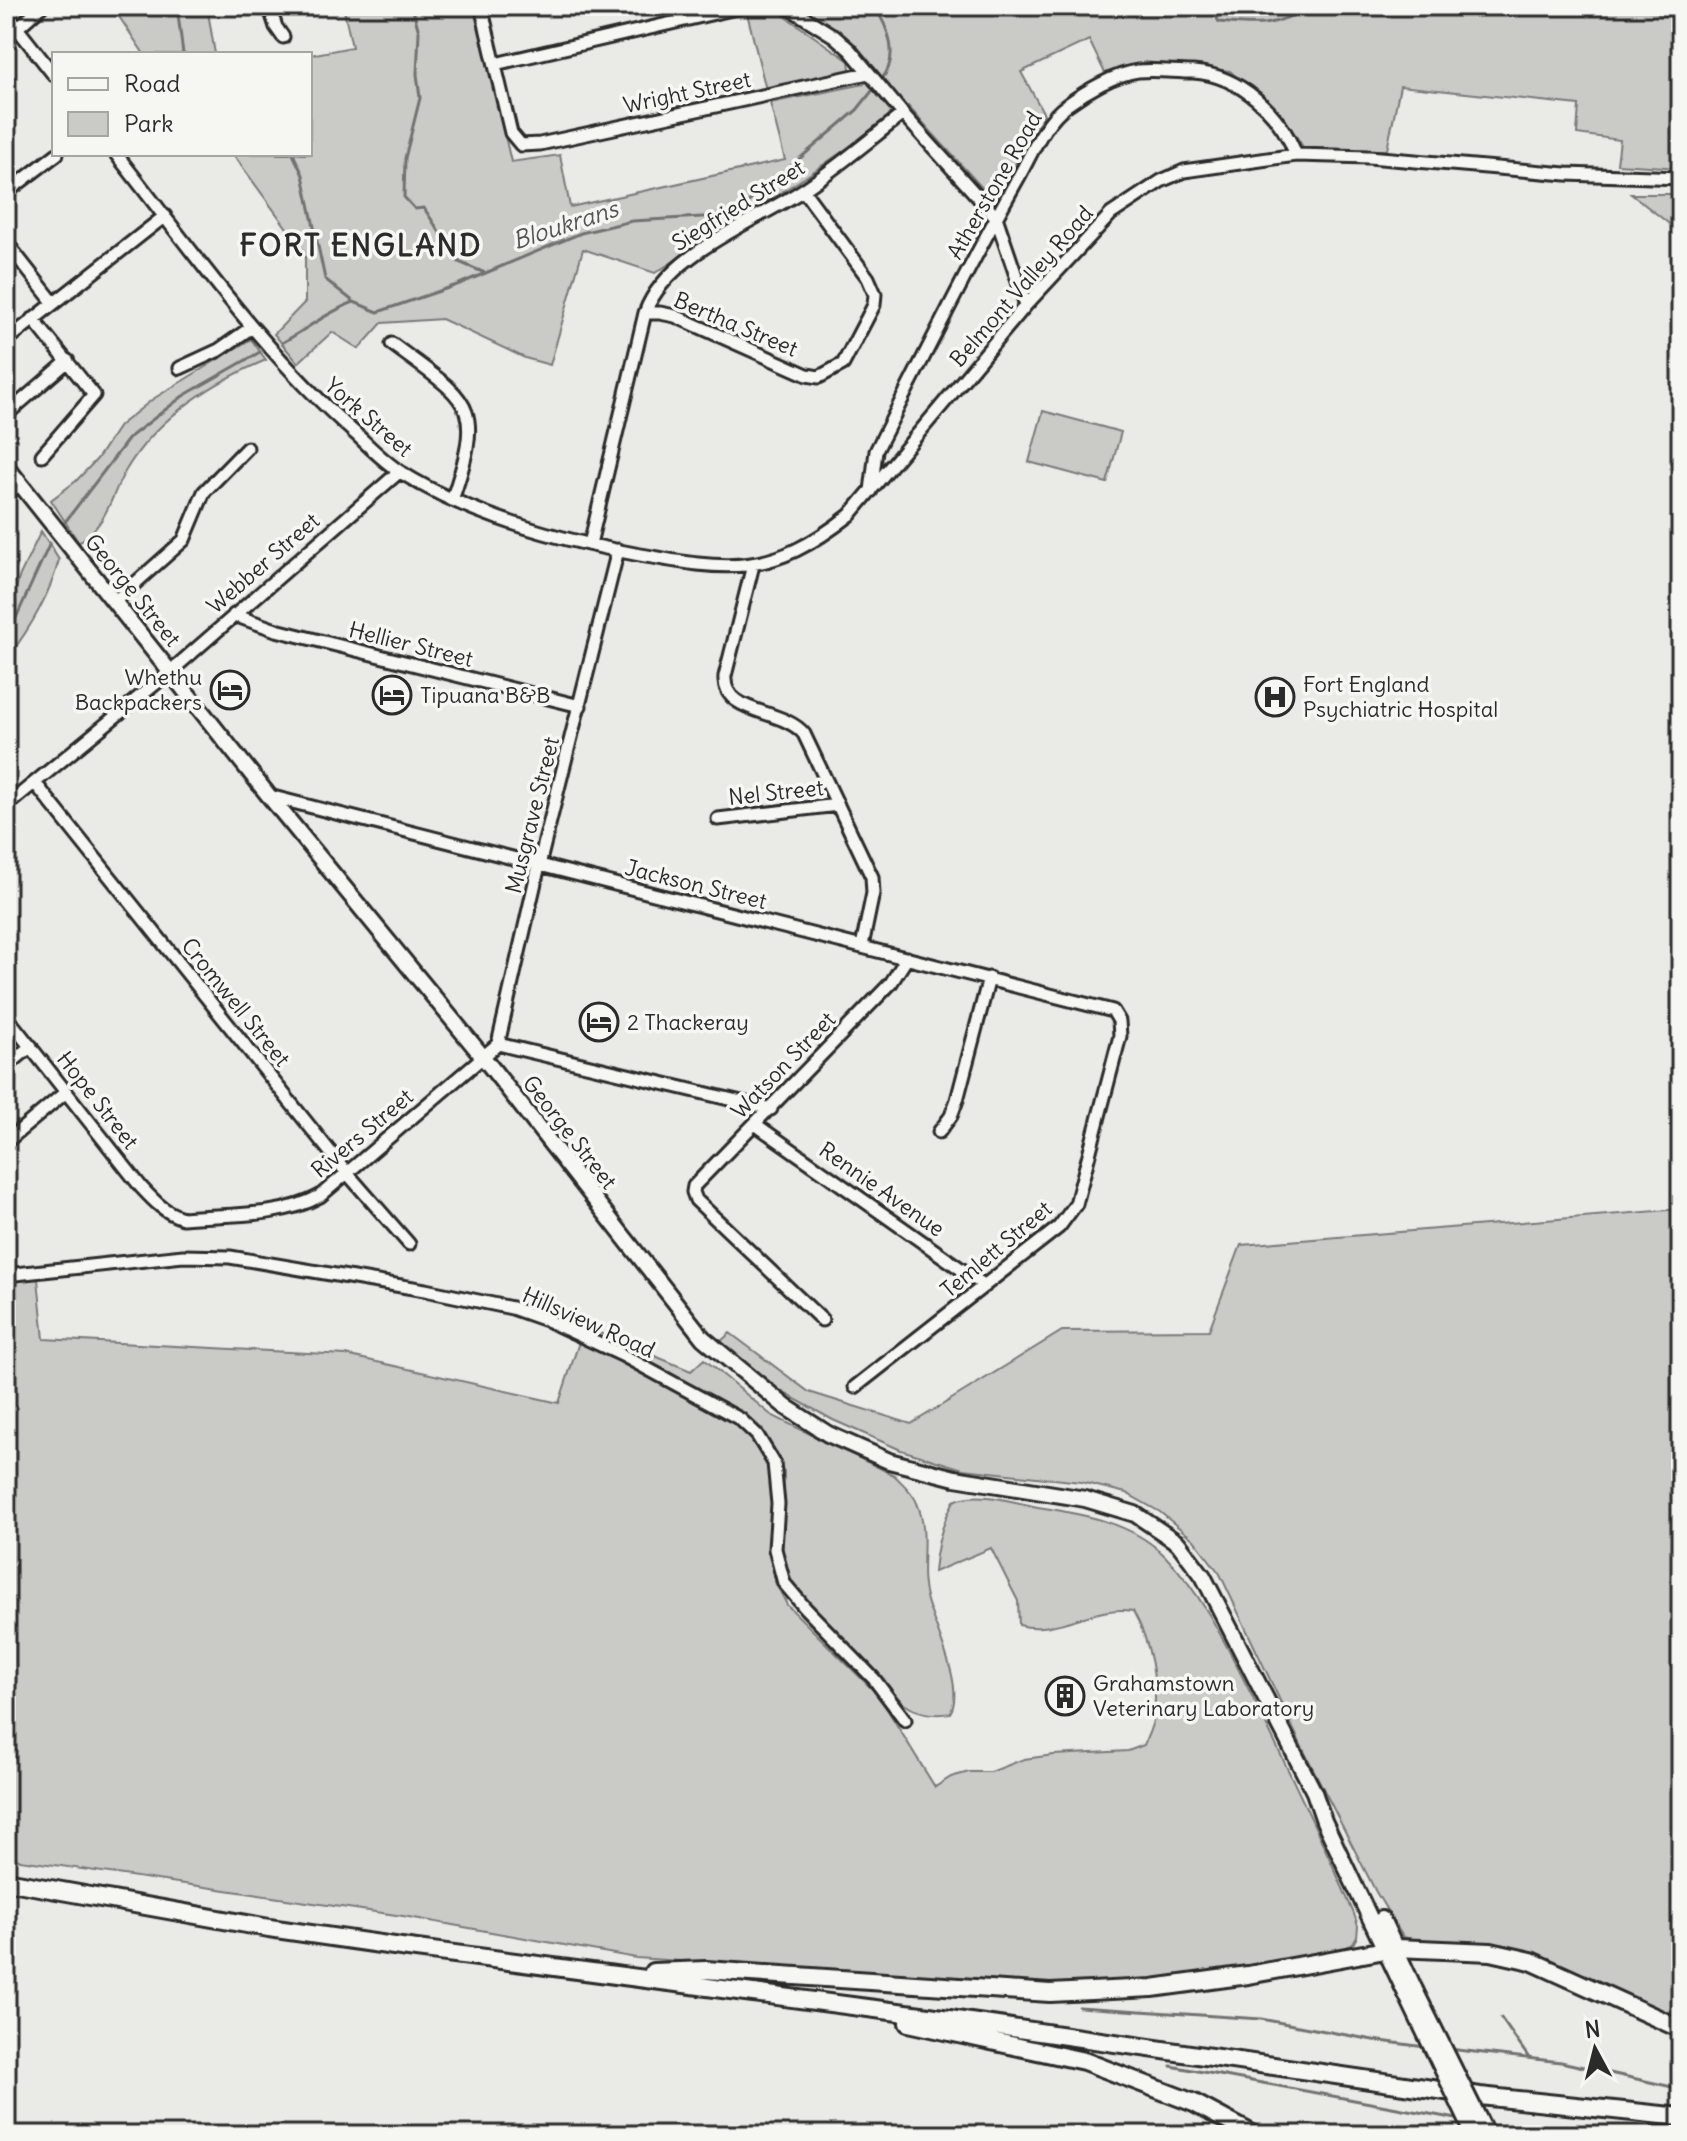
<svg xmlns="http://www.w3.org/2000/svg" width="1687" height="2141" viewBox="0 0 1687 2141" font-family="Delius,sans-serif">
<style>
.green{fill:#cacac7;stroke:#7a7a79;stroke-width:2}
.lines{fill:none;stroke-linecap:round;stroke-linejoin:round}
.stream{stroke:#727270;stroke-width:3}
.minor-casing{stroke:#2b2b2b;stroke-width:17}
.major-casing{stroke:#2b2b2b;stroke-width:20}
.highway-casing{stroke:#2b2b2b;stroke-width:22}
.minor{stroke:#f6f6f2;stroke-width:11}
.major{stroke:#f6f6f2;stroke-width:14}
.highway{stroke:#f6f6f2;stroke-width:16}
.major-bridge-casing{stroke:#2b2b2b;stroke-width:20;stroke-linecap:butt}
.major-bridge{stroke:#f6f6f2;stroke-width:14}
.labels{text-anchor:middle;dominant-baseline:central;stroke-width:7;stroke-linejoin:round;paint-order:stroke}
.street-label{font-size:22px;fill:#2b2b2b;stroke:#f6f6f2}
.poi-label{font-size:22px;fill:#2b2b2b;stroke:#f6f6f2;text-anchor:start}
.water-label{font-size:24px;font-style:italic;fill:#545453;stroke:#f6f6f2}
.district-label{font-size:30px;font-weight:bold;letter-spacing:2px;fill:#2b2b2b;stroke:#f6f6f2}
</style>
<rect width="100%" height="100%" fill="#eaeae6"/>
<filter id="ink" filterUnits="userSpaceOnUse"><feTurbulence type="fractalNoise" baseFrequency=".0125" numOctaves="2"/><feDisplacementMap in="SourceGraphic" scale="16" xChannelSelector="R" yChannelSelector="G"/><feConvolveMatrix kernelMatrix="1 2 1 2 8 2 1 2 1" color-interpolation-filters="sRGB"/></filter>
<g filter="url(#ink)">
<path class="green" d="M112 6H207L215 54H144Z
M343 6H475L511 162 560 155 570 207 785 160 770 103 864 84 874 70 859 54 793 6H1681V168L1617 164 1620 140 1577 134 1579 105 1400 86 1387 150H1305L1287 122 1230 71 1145 62 1105 73 1089 40 1021 72 1044 114 994 201 908 106 804 178 655 273 583 249 550 365 525 358 442 319 382 323 359 349 332 332 298 363 274 334 305 302V253L233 154H310V55L352 47Z
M770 10H776L849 61 850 69 846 73 766 90 747 13Z
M1631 194H1681V233Z
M251 339 266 360C212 383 157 418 126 470 115 487 110 511 97 526 92 532 85 537 79 543L51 500 76 481 97 459 119 426 153 399Z
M1043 411 1121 432 1107 483 1029 462Z
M41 531 59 560C49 597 30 629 6 660V620L20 575Z
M1681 1209V2024L1579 1975 1403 1937 1376 1892 1302 1747 1220 1574 1194 1540 1160 1512 1126 1493 1081 1482 963 1469 901 1450 833 1420 775 1388 719 1343 730 1333 809 1392 911 1424 1062 1331 1209 1330 1241 1245Z
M38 1279 44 1339 346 1355 559 1403 580 1339 728 1418 755 1442 767 1461 772 1477 773 1509 769 1538 775 1582 787 1605 879 1696 935 1787 951 1777 969 1772H991L1024 1759 1054 1755 1128 1751 1144 1745C1148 1735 1153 1725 1154 1715 1158 1681 1150 1641 1133 1611 1095 1604 1057 1636 1019 1625L1018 1601 991 1548 934 1572C936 1547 942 1523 954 1501 978 1490 1013 1502 1038 1507 1082 1514 1132 1522 1165 1556 1204 1595 1229 1651 1254 1700 1289 1771 1323 1841 1354 1914L1358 1926 1357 1937 1353 1944 1339 1951 1293 1960 1135 1982 1051 1986 636 1958 403 1916 6 1858V1282Z
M583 1326 691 1371 704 1359 771 1415 894 1475C902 1483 913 1492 917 1503 931 1536 917 1568 927 1601 934 1626 966 1689 950 1713 934 1716 917 1713 904 1704L794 1587 784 1567 782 1544 784 1472 759 1430 582 1331Z"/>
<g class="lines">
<path class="stream" d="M177 6 183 54
M412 6 419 32 417 74 420 98 405 158 404 197 415 209 424 208 459 262 485 273
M874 6C889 28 900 58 881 80
M1211 6 1219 22C1256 26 1276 28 1308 6
M1631 6 1681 17
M293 154 303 175 325 279 354 302 378 312 457 285 581 233 632 221 720 216 746 204 857 110 876 86
M282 343C307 329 327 312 354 302
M65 522 130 437 183 396 260 352
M6 640 50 543
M1079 2007 1261 2019 1373 2040 1425 2047
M1501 2018 1529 2058
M1449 2049 1561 2062 1681 2089
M1171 2066 1462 2120
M1489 2125 1520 2129 1635 2135"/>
<defs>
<path id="minor" d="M269 6 276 27 283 37
M481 6 511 133 521 145 540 144 868 73
M786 6 834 36 850 50 903 114 996 217 1026 305
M6 14 54 75
M6 38 42 6
M495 64 745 6
M116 154C192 250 263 353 356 434 370 447 385 463 402 473 471 516 556 539 635 554 730 571 770 578 850 515L1026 305 1111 214 1161 181 1184 171 1296 155 1369 157 1566 174 1681 178
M6 193 57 154
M6 242 53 302
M645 313H660L675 316 807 375 819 377 843 364 874 305 875 294 868 278 803 190
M33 319 94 395 42 455
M6 341 165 216
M392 344C469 402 486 401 452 500
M180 368 219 350 252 327
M8 413 68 361
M871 491 876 451C922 360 967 269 1017 180 1031 156 1043 122 1067 105 1086 91 1115 74 1138 71 1156 69 1175 72 1193 72 1240 75 1280 113 1296 155
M6 495 20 484
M590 544 645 313C666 255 750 224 800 192 836 169 869 140 903 114
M753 565 725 676C722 715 783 708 804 734L872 877 873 893 862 946
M114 602 184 540 204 492 247 448
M234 615 276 630 580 706
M35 783 347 1173 409 1244
M269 796 1113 1011 1119 1021 1120 1036 1076 1204 1059 1227 855 1387
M6 806 171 671 399 472
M718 819 838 805
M6 1016 141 1187C154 1201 165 1213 183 1218 228 1214 280 1218 320 1196L498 1044
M498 1044 539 865 618 550
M498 1044 771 1109
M6 1067 31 1046
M755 1124 985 1286
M939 1132 951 1116 957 1100 989 978
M6 1142 66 1092
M6 1275 183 1256 230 1257 425 1290 512 1308 549 1321 622 1355 740 1419 757 1435 774 1463 778 1504 775 1549 784 1583 806 1609 874 1679 905 1720
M822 1320 696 1200 693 1192 694 1186 891 983 907 958"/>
<path id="major" d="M6 466 269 796 483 1057 703 1338 786 1407 828 1434 889 1461 955 1478 1085 1499 1135 1514 1178 1543 1203 1576 1314 1792 1324 1821 1406 1994
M1382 1919 1415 1990"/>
<path id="highway" d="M6 1881 269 1928 401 1947 929 2016 1480 2096 1681 2117
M653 1972 706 1970 1050 1993 1152 1988 1248 1975 1396 1948 1491 1952 1531 1961 1681 2029
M908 2023 1084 2061 1194 2103 1254 2135"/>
</defs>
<use href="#minor" class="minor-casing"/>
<use href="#major" class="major-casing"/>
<use href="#highway" class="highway-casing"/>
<use href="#minor" class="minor"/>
<use href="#major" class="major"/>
<use href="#highway" class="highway"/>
<defs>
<path id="major-bridge" d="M1415 1990 1487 2135
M1406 1994 1474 2135"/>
</defs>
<use href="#major-bridge" class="major-bridge-casing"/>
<use href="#major-bridge" class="major-bridge"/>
</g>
</g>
<defs>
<symbol id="hotel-ring" viewBox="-11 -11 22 22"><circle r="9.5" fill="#f6f6f2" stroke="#2b2b2b" stroke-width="1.5"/><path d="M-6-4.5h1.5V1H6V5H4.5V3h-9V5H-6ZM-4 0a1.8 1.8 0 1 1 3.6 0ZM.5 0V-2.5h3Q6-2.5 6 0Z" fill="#2b2b2b"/></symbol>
<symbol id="hospital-ring" viewBox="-11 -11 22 22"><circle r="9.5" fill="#f6f6f2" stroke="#2b2b2b" stroke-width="1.5"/><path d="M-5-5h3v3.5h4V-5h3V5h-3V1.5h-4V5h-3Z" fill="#2b2b2b"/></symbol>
<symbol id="building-ring" viewBox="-11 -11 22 22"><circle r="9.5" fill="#f6f6f2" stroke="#2b2b2b" stroke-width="1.5"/><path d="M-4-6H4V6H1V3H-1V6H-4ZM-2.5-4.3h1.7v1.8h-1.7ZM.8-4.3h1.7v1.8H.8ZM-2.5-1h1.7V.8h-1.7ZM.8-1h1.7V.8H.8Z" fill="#2b2b2b"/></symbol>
</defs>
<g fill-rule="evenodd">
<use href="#hotel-ring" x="208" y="668" width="44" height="44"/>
<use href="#hotel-ring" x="370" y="673" width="44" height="44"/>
<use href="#hospital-ring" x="1253" y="675" width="44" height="44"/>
<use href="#hotel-ring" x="577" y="1000" width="44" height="44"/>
<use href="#building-ring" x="1043" y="1674" width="44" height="44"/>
</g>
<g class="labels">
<g class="street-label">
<text transform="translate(687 92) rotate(-12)">Wright Street</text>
<text transform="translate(994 185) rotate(-60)">Atherstone Road</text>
<text transform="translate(738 205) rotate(-32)">Siegfried Street</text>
<text transform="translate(1021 286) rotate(-49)">Belmont Valley Road</text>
<text transform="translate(736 324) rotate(23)">Bertha Street</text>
<text transform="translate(369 417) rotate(41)">York Street</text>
<text transform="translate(263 563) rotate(-41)">Webber Street</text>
<text transform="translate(133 590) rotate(51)">George Street</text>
<text transform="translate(411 644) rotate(14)">Hellier Street</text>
<text transform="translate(776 792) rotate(-6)">Nel Street</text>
<text transform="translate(532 815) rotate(-76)">Musgrave Street</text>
<text transform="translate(696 884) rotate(14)">Jackson Street</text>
<text transform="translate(236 1002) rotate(51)">Cromwell Street</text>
<text transform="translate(783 1065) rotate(-46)">Watson Street</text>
<text transform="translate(98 1100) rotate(52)">Hope Street</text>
<text transform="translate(570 1132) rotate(52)">George Street</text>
<text transform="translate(362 1133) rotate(-40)">Rivers Street</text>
<text transform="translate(882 1189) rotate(35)">Rennie Avenue</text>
<text transform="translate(996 1249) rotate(-40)">Temlett Street</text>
<text transform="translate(589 1322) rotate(24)">Hillsview Road</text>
</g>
<g class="poi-label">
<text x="202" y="677" text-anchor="end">Whethu<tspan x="202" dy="25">Backpackers</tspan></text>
<text x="1303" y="684">Fort England<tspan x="1303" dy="25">Psychiatric Hospital</tspan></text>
<text x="420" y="695">Tipuana B&amp;B</text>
<text x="627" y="1022">2 Thackeray</text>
<text x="1093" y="1683">Grahamstown<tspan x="1093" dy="25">Veterinary Laboratory</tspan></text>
</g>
<g class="water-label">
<text transform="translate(565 224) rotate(-18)">Bloukrans</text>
</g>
<g class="district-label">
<text x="361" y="245">FORT ENGLAND</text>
</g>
</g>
<rect width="1687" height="2141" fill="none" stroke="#f6f6f2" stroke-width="32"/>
<rect x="16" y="16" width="1655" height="2109" fill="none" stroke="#2b2b2b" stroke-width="3" filter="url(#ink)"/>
<rect x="52" y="52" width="260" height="104" fill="#f6f6f2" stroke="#a5a5a2" stroke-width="2"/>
<rect x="68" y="78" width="40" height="12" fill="#f6f6f2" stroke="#a5a5a2" stroke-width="2"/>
<text x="124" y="92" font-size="24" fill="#2b2b2b">Road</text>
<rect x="68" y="112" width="40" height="24" fill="#cacac7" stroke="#a5a5a2" stroke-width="2"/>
<text x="124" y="132" font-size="24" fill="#2b2b2b">Park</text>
<g transform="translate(1595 2049) rotate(353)" stroke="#f6f6f2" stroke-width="6" paint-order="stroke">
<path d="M0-6L14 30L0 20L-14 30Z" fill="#2b2b2b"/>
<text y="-12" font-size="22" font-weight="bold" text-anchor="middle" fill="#2b2b2b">N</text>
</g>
</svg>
